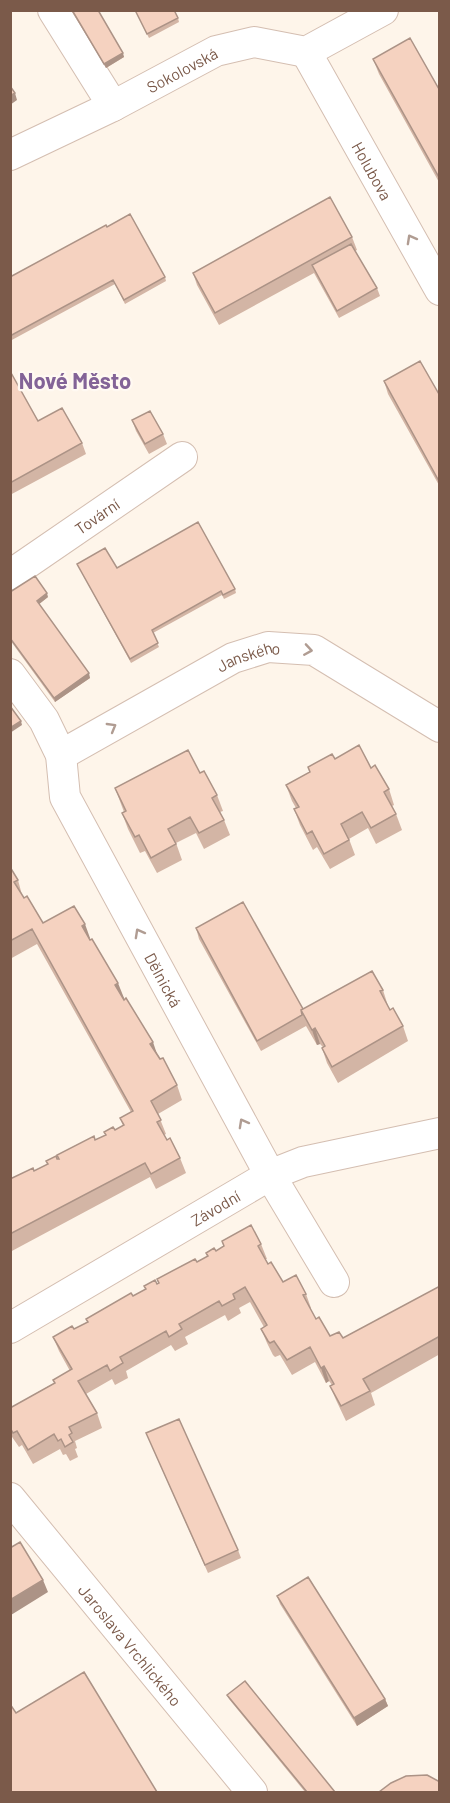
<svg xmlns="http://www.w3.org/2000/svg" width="450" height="1803" viewBox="0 0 450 1803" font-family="Barlow,sans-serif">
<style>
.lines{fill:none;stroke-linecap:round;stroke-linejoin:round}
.minor-casing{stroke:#d4beb1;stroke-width:32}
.minor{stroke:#fff;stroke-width:30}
.wall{fill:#d3b5a5}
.shaded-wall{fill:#ac9386}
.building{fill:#f5d2c0;stroke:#ac9386;stroke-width:1.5}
.oneway{stroke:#b09c92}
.labels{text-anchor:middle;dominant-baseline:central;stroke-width:4.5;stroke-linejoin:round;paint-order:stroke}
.street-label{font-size:16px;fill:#7b5a4a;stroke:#fff9f2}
.district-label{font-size:22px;font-weight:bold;fill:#836397;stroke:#fff9f2}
</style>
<rect width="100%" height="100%" fill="#fef5ea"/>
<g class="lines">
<defs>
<g id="minor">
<path d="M53 10 113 106"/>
<path id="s1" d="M306 52 440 290"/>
<path id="s2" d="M10 155 113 106 216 51 254 42 306 52 383 10"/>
<path id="s3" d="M10 575 182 457"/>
<path id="s4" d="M10 674 44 720 61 755 65 797 270 1175 334 1282"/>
<path id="s5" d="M61 755 233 658 268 647 314 650 440 727"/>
<path id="s6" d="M10 1328 270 1175 303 1162 440 1133"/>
<path id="s7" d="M10 1498 252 1792"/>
</g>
</defs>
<use href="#minor" class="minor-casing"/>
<use href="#minor" class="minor"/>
</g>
<path class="wall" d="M71 10H98L124 57 106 68Z
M135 10 178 18 179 22 149 38Z
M373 59 440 91V184L379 74Z
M107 227 165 277 166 281 125 304 115 284 10 341V277Z
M352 237 357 250 355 251 377 288 380 296 339 318 314 273 219 325 197 285 193 273Z
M10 371 38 421 82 443 86 454 10 495Z
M384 381 440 396V487L388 394Z
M132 420 163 434 167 444 149 454 136 431Z
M77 564 117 568 235 589 236 593 224 599 222 595 153 633 159 647 131 663Z
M10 592 48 597 39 604 90 678 55 702 10 640Z
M335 759 371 768 389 789 394 805 392 806 396 814 402 830 376 844 368 828 349 839 355 855 330 869 317 847 313 850 300 825 294 809 296 808 292 801 286 785 310 772 308 767Z
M200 773 217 795 223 811 220 812 224 820 230 835 204 849 196 833 176 843 182 860 157 873 145 851 140 853 128 829 122 813 124 812 115 788Z
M10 867 18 880 22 895 43 923 90 938 89 939 124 998H123L177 1085 182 1100 158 1114 166 1134 164 1135 180 1158 186 1173 156 1189 150 1177 10 1252V1179L34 1171 48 1164 46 1161 58 1159 57 1155 95 1140 123 1126 120 1118 131 1112 37 944 10 959Z
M196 928 303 1009 383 990 388 1006 403 1026 408 1041 338 1083 327 1063 322 1048 323 1047 320 1044 317 1045 306 1026 261 1051 199 939Z
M222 1241 261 1244 267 1259H265L283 1282 306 1294 311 1308 310 1309 316 1319 330 1336 343 1338 440 1286V1354L371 1393 375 1405 346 1421 336 1400 330 1386 332 1385 329 1381 326 1383 315 1362 292 1375 280 1355 275 1357 273 1355 267 1343 261 1329 264 1327 250 1302 239 1308 241 1313 228 1321 225 1315 185 1337 188 1344 175 1351 171 1345 126 1371 128 1378 115 1385 112 1379 86 1394 97 1413 102 1428 75 1441 77 1448 75 1449 78 1457 70 1461 66 1454 63 1455 60 1449 33 1464 22 1445 19 1447 10 1434V1408L54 1383 53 1380 70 1371 59 1351 53 1337 74 1329 87 1322 86 1319 133 1296 145 1289 144 1286 157 1284 158 1283 157 1279 207 1257 206 1253 216 1251 224 1246Z
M146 1433 238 1550 241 1558 208 1573Z
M277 1596 385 1699 388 1706 357 1726 280 1604Z
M227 1695 335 1792H305L229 1699Z"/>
<path class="shaded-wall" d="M123 53 124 57 106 68 104 64Z
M15 93 17 100 10 105V96Z
M47 593 48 597 38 605 37 601Z
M89 673 90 678 55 702 54 698Z
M21 721 22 725 10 733V728Z
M85 924 90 938 87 940 82 926Z
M118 983 124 998 121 1000 115 985Z
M315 1028 320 1044 317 1045 312 1030Z
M153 1042 158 1057 150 1044Z
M324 1366 329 1381 326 1383 321 1368Z
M43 1580 48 1592 11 1615 10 1600Z
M385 1699 388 1706 357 1726 354 1718Z"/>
<path class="building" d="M72 10H98L123 53 104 64Z
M135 10H174L178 18 147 34Z
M410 38 440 91V179L373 59Z
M10 86 15 93 10 96Z
M330 197 352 237 215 313 193 273Z
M130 214 165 277 124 300 113 280 10 336V277L106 225 107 227Z
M351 244 377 288 337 311 312 265Z
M420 361 440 396V483L384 381Z
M10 371 38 421 62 408 82 443 10 483Z
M150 411 163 434 145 444 132 420Z
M198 522 235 589 223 595 221 591 152 630 158 643 130 659 77 564 105 548 117 568Z
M35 576 47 593 37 601 89 673 54 698 10 638V592Z
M10 706 21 721 10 728Z
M359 745 371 768 375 765 389 789 384 792 396 814 371 828 362 812 341 824 349 840 324 854 312 831 307 834 294 809 299 807 286 785 310 772 308 767 332 754 335 759Z
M188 750 200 773 204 771 217 795 212 798 224 820 199 833 190 817 168 829 176 844 151 858 139 835 135 837 122 813 126 811 115 788Z
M10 867 18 880 14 882 24 898 27 896 43 923 74 906 85 924 82 926 90 940 92 939 118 983 115 985 124 1000 126 998 153 1042 150 1044 160 1059 163 1058 177 1085 151 1101 161 1120 157 1122 167 1140 170 1138 180 1158 151 1174 145 1163 10 1234V1179L33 1168 34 1171 48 1164 46 1161 56 1156 57 1159H59L57 1155 94 1136 95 1140 106 1135 104 1132 113 1127 115 1130 124 1125 120 1118 133 1111 32 929 10 941Z
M243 902 303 1009 301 1010 302 1015 257 1041 196 928Z
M372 971 383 990 380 991 390 1010 393 1008 403 1026 332 1067 322 1048 325 1046 315 1028 312 1030 301 1010Z
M251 1225 261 1244 258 1246 268 1264 271 1262 283 1282 296 1275 306 1294 303 1295 316 1319 319 1317 330 1336 339 1332 343 1338 440 1286V1336L363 1379 370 1391 341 1406 330 1386 334 1384 324 1366 321 1368 310 1347 287 1360 274 1341 270 1343 268 1341 261 1329 267 1325 245 1287 233 1294 235 1299 222 1306 219 1301 179 1324 182 1329 169 1337 166 1331 120 1357 123 1363 110 1371 107 1365 78 1381 97 1413 69 1427 72 1433 69 1435 73 1442 65 1447 61 1439 58 1441 54 1434 28 1450 17 1431 13 1433 10 1428V1408L55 1383 53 1380 72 1369 53 1337 72 1326 74 1329 88 1322 86 1319 131 1293 133 1296 146 1289 144 1286 155 1280 157 1284 159 1283 157 1279 195 1259 197 1262 208 1256 206 1253 214 1248 216 1251 224 1246 222 1241Z
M179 1419 238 1550 205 1565 146 1433Z
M20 1542 43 1580 10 1600V1548Z
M308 1577 385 1699 354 1718 277 1596Z
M84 1672 157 1792H10V1704L16 1713Z
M245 1681 335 1792H307L227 1695Z
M427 1775 440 1782V1792H379L391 1783 406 1776Z"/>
<defs><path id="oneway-chevron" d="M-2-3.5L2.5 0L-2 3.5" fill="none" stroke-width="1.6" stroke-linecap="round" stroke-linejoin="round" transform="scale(1.5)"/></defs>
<g class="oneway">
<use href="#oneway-chevron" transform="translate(411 239) rotate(-119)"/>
<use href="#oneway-chevron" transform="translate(308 650) rotate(9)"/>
<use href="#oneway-chevron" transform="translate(112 727) rotate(-30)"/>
<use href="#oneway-chevron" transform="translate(139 933) rotate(-119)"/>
<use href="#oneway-chevron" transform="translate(243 1123) rotate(-119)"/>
</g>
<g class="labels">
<g class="street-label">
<text stroke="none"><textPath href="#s2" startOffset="192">Sokolovská</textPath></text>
<text stroke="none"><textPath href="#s1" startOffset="136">Holubova</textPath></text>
<text stroke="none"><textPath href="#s3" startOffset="105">Tovární</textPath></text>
<text stroke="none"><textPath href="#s5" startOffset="213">Janského</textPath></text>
<text stroke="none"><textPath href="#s4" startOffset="346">Dělnická</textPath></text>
<text stroke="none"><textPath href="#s6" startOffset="238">Závodní</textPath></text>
<text stroke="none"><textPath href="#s7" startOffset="190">Jaroslava Vrchlického</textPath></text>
</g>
<g class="district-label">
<text x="75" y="380">Nové Město</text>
</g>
</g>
<rect width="450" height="1803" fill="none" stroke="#7b5a4a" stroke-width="24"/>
</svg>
